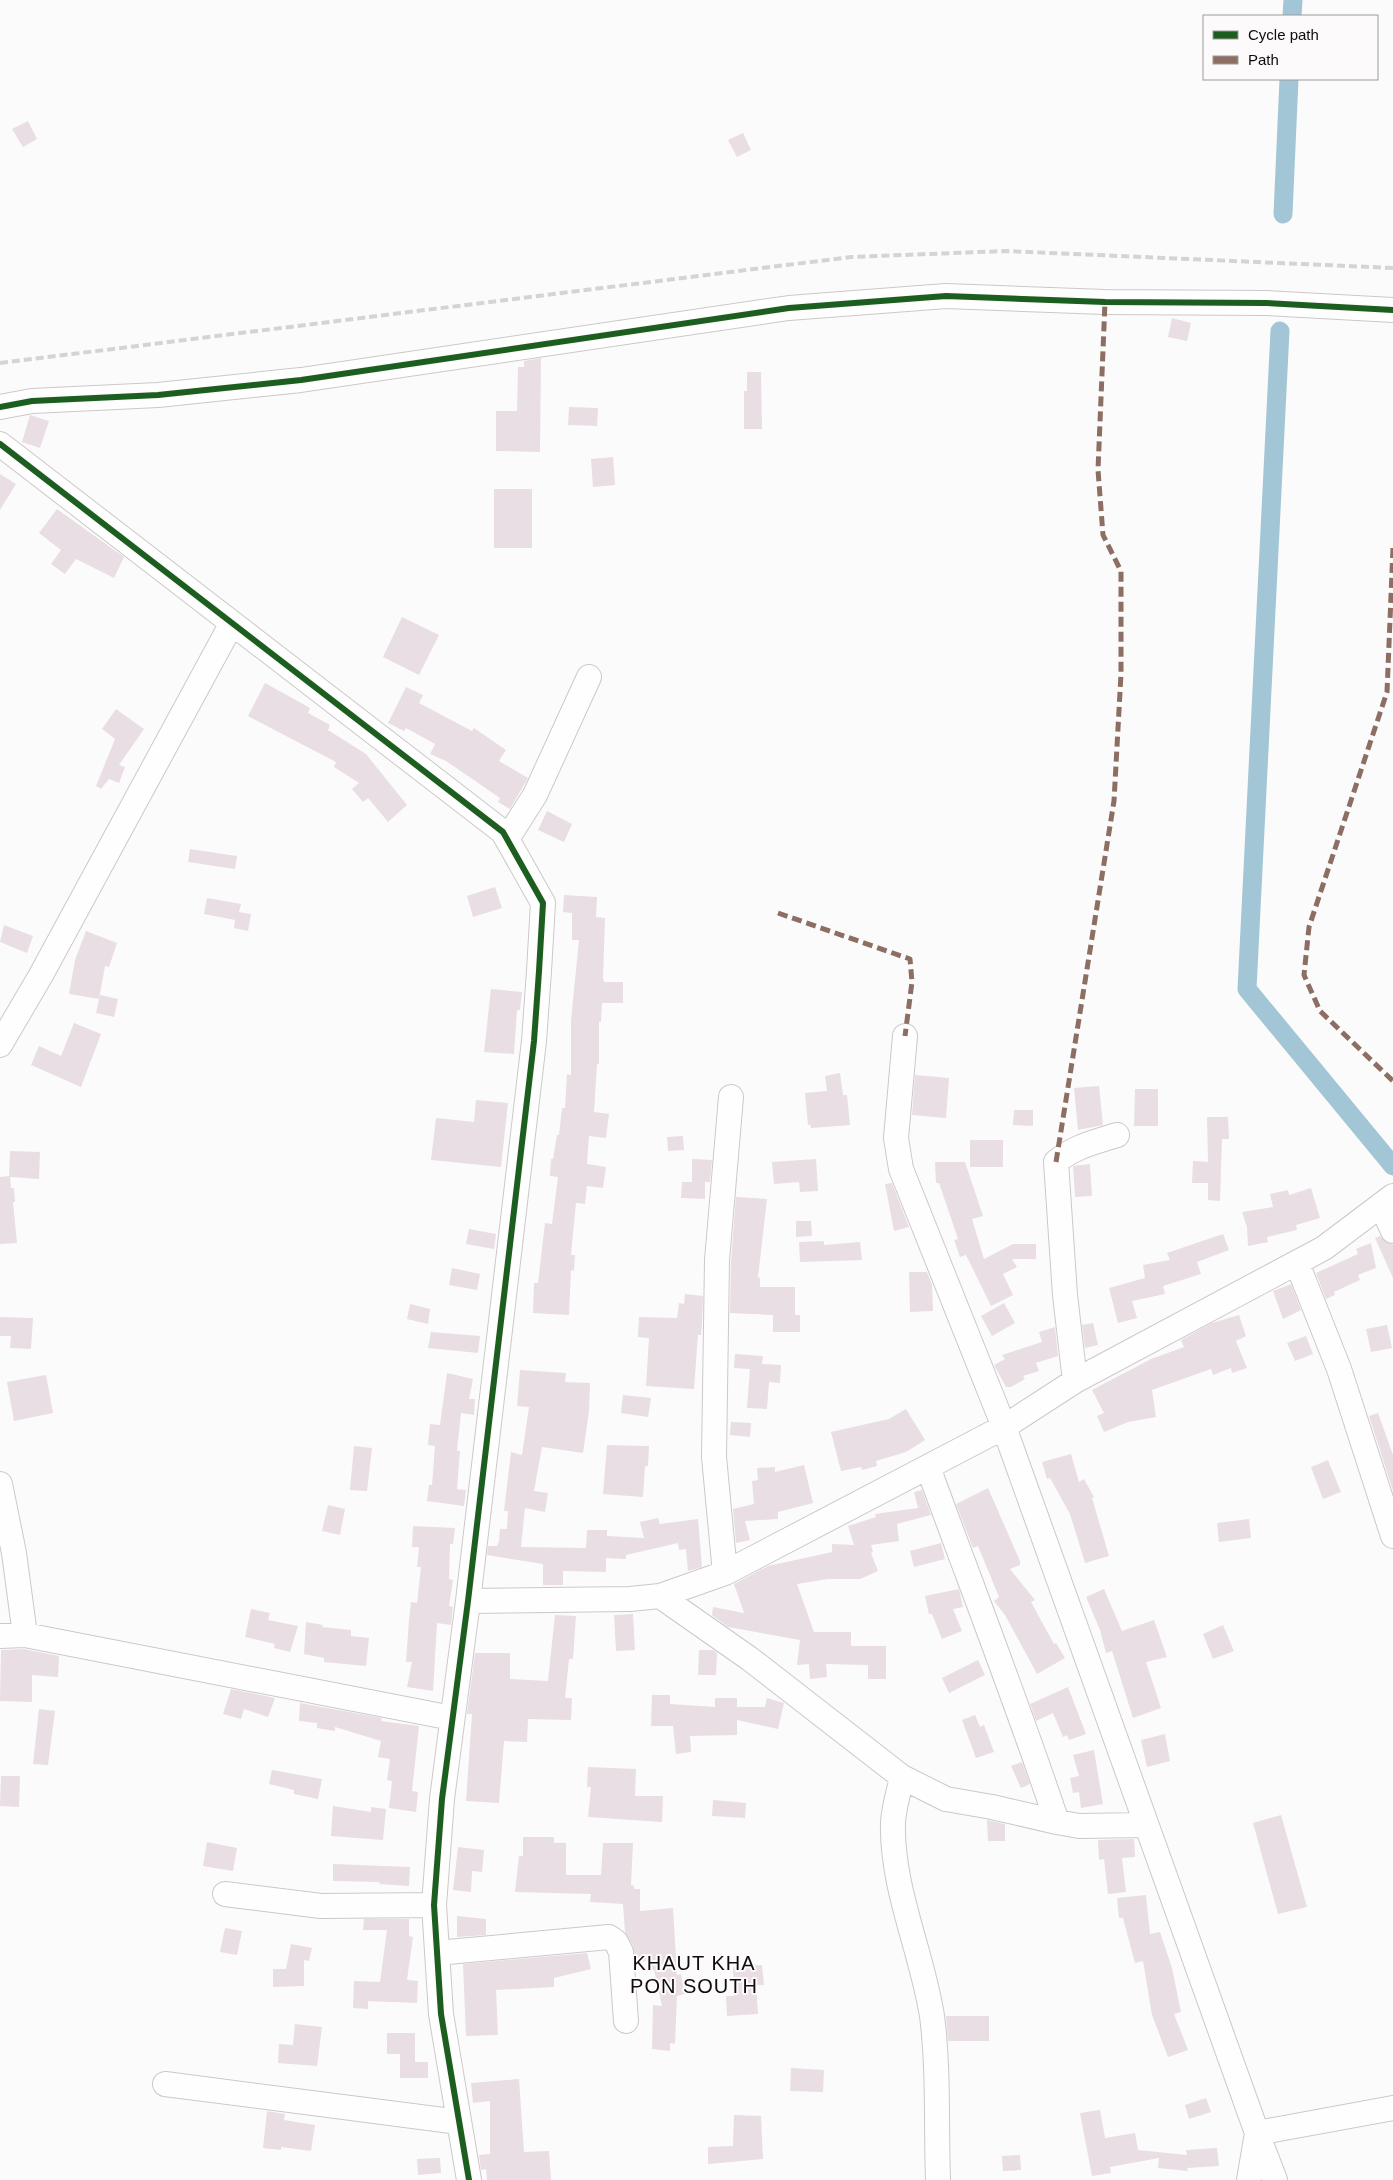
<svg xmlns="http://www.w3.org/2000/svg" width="1393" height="2180" viewBox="0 0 1393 2180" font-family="Arial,sans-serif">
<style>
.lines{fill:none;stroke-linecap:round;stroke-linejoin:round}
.canal{stroke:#a2c6d5;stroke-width:19}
.building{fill:#e8dee3}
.minor-casing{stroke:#ccc8ca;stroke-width:26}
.minor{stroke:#fffefe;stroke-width:24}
.rail{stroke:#d5d4d4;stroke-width:4;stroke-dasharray:8 4;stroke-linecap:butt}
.quiet{stroke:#8d6e63;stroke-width:5;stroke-dasharray:10 5;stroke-linecap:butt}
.cycleway-casing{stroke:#fdfafb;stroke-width:9}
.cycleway{stroke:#1b5e20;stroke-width:6}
.labels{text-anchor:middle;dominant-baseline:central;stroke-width:4;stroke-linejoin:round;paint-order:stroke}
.quarter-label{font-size:20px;letter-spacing:1px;fill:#100b0d;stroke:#fdfafb}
</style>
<rect width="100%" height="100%" fill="#fcfbfb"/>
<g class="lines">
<path class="canal" d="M1292 16 1293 0
M1283 214 1289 79
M1280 331 1247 989 1393 1166"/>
</g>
<path class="building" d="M28 121 37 139 23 147 12 129Z
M743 133 751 150 737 157 728 140Z
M1172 318 1191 323 1187 341 1168 337Z
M541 358 540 452 496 451V411H517L518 367H524V361Z
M747 372H761L762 429H744V391H747Z
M569 407 598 408 597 426 568 425Z
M30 415 49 421 40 448 22 442Z
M613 457 615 485 593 487 591 459Z
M0 474 16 484 0 510Z
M494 489H532V548H494Z
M57 509 124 557 114 578 76 559 65 574 51 564 61 550 39 533Z
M402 617 439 635 419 675 383 657Z
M265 683 310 708 308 713 330 725 328 730 366 754 407 805 388 822 368 798 363 802 352 789 359 783 334 767 336 762 248 716Z
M406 687 423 695 419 703 472 731 474 728 506 750 499 761 528 778 510 809 498 802 500 798 446 761 430 754 435 744 406 728 404 731 388 723Z
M116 709 144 729 119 765 125 767 119 783 109 779 101 789 96 786 115 739 102 729Z
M547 811 572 824 564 842 538 830Z
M190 849 237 856 235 869 188 862Z
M495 887 502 908 473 917 467 896Z
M564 895 597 897 596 917 605 918 603 978 604 982H623V1003H602L601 1022H599V1064H597L594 1112 609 1114 606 1138 589 1136 587 1164 606 1167 603 1188 587 1186 585 1204 576 1203 571 1255H575L574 1271 571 1270 569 1315 533 1313 534 1283H538L545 1223 552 1224 558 1177 550 1176 551 1159H553L557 1135H559L562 1108H565L567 1074 571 1075V1020L579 940H572V913L563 912Z
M207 898 241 904 239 912 251 914 248 931 234 928 235 920 204 914Z
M4 925 33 936 27 953 0 942Z
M86 931 117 943 109 967 105 966 99 999 69 994 75 960Z
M491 989 522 992 520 1010H517L514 1054 484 1052Z
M100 995 118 999 114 1017 96 1013Z
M74 1023 101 1034 81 1087 31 1065 39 1046 61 1056Z
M840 1073 843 1095H847L850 1125 811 1128 810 1124 808 1125 805 1093 827 1091 825 1076Z
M915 1075 949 1078 946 1118 912 1115Z
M1099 1086 1103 1125 1078 1130 1074 1088Z
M1135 1089H1158V1126H1134Z
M476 1100 508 1103 501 1167 431 1160 436 1118 474 1122Z
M1014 1110H1033V1126L1013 1125Z
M1207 1117H1228L1229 1139H1222L1220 1201 1208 1200V1183H1192L1193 1161 1208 1162Z
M683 1136 684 1150 668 1151 667 1137Z
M970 1140H1003V1167H970Z
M10 1151 40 1152 39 1179 10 1177 11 1188H14L15 1202H13L17 1243 0 1244V1177L9 1176Z
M692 1159 712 1160 710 1182H705V1199L681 1198 682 1182H692Z
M816 1159 818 1191 800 1192 799 1182 774 1184 772 1162Z
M935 1162H965L983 1216 972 1219 984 1259 1013 1244H1036V1259H1012L1017 1267 1003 1274 1013 1295 991 1306 966 1255 960 1257 954 1240 958 1239 939 1183H936Z
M1090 1164 1092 1196 1075 1197 1073 1166Z
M892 1183 909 1227 894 1231 885 1184Z
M1311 1188 1320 1218 1296 1225 1297 1230 1267 1237 1268 1242 1248 1246 1247 1227 1242 1212 1273 1207 1270 1194 1288 1190 1289 1195Z
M736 1197 767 1199 758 1277 760 1278V1287H795V1315H800V1332H773V1315L730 1313 731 1261Z
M796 1221H811L812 1236 796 1237Z
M469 1229 496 1234 494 1249 466 1244Z
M1223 1234 1229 1250 1197 1262 1201 1274 1163 1286 1165 1294 1132 1301 1137 1318 1118 1323 1109 1288 1145 1278 1143 1265 1170 1260 1167 1253Z
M1380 1236 1386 1242 1393 1245V1278L1375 1238Z
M824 1241V1245L860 1242 862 1260 800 1262 799 1242Z
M1371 1243 1376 1268 1358 1275 1360 1280 1334 1292 1335 1295 1326 1299 1316 1273 1358 1254 1356 1249Z
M452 1268 480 1274 477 1290 449 1285Z
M909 1272H927L932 1285 933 1311 910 1312Z
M1291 1284 1301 1310 1283 1319 1273 1291Z
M685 1294 703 1296 702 1323 701 1335H698L694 1389 646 1386 649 1338 638 1337 639 1317 677 1318 679 1303 684 1304Z
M1004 1303 1015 1323 992 1336 981 1316Z
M410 1304 430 1309 428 1324 407 1319Z
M1239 1315 1246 1336 1236 1341 1247 1368 1232 1373 1231 1368 1213 1375 1211 1369 1152 1390 1156 1417 1128 1422 1104 1432 1097 1416 1104 1413 1092 1390 1151 1359 1184 1347 1181 1340 1212 1323Z
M0 1317 33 1318 31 1349 10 1348 11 1336H0Z
M1093 1323 1098 1345 1085 1348 1082 1325Z
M1387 1325 1392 1348 1371 1352 1366 1329Z
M1055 1327 1058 1356 1036 1363 1039 1371 1023 1376 1025 1379 1011 1387H1006L994 1365 1005 1359 1002 1355 1042 1342 1039 1332Z
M431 1332 480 1336 478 1353 428 1348Z
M1306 1336 1313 1354 1295 1361 1287 1343Z
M735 1354 763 1356 762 1364 781 1365 780 1383 769 1382 767 1409 747 1408 750 1369 734 1368Z
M520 1370 566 1373 565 1382 590 1383 589 1411 583 1453 542 1447 534 1491 548 1493 545 1512 525 1508 521 1547 586 1548 587 1530H607V1536L644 1538 640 1522 658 1518 660 1524 698 1519 702 1567 688 1571 686 1549 679 1550 678 1543 626 1555V1559L606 1558V1572L563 1571V1585H543V1564L487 1555 488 1546H497L499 1541 500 1529H507L508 1511H504L511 1452 522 1455 529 1407 517 1406Z
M447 1373 473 1379 469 1399H475L474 1415 461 1413 457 1451H460L457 1489 466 1490 464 1506 427 1501 429 1485H432L435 1446 428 1445 430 1424 440 1425Z
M46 1375 53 1413 14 1421 7 1382Z
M623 1395 651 1398 648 1417 621 1413Z
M906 1409 925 1440 906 1452 876 1461 877 1466 862 1470 861 1467 841 1471 831 1432 889 1419Z
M1378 1413 1393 1455V1491L1369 1416Z
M731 1422 751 1423 750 1437 730 1435Z
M607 1445 649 1446 648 1466H645L643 1497 603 1494Z
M354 1446 372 1448 367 1491 350 1490Z
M1071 1454 1079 1482 1084 1479 1094 1497 1092 1498 1109 1556 1085 1563 1070 1514 1050 1478 1047 1479 1042 1462Z
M1328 1460 1341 1492 1323 1499 1311 1467Z
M804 1465 813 1503 778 1512V1519L745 1521 750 1540 736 1543 733 1509 754 1504 752 1481 758 1480 757 1468 775 1467V1472Z
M988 1488 1020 1561V1565L1010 1569 1035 1600 1031 1602 1054 1644 1056 1643 1065 1658 1037 1674 1005 1615 994 1601 999 1597 978 1546 973 1548 956 1504Z
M922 1490 931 1515 897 1524 899 1541 871 1545 873 1552 871 1553 878 1571 860 1579H828L797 1584 814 1632H851V1646H886V1679H868V1665L826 1664 827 1677 810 1679 809 1664 797 1665 800 1640 728 1627 712 1615 713 1607 744 1613 734 1584 768 1566 832 1552V1544L854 1545 848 1526 876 1517 875 1514 918 1508 914 1492Z
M328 1505 345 1509 340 1535 322 1531Z
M1249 1519 1251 1538 1219 1542 1217 1523Z
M413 1526 455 1528 453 1544H450L449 1579 453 1580 449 1606 453 1607 451 1625 437 1623 433 1691 407 1687 412 1662H406L409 1620 411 1602 417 1603 421 1567H417L419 1547H412Z
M941 1543 945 1559 914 1567 910 1551Z
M959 1589 963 1607 953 1609 962 1631 942 1639 932 1614H929L925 1596Z
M1104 1589 1122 1631 1154 1620 1167 1657 1146 1662 1161 1708 1133 1718 1112 1651 1106 1653 1100 1630 1086 1597Z
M251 1609 270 1613 268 1620 298 1626 290 1652 274 1648 275 1644 245 1637Z
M633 1614 635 1650 616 1651 614 1615Z
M555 1615 576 1616 573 1659H569L565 1698H572L571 1720 528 1719 527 1742 504 1741 499 1803 466 1801 472 1714H467L475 1653H510V1679L548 1681Z
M306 1622 323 1625 322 1627 351 1630V1636L369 1638 366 1666 324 1662V1658L304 1654Z
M1223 1625 1234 1651 1213 1659 1203 1634Z
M24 1649 59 1656 58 1677 32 1675V1702L0 1701 1 1650Z
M699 1650H713L717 1653 716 1675H698Z
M978 1660 985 1675 949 1693 942 1678Z
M1068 1687 1086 1734 1069 1740 1067 1735 1063 1737 1053 1713 1036 1721 1030 1704Z
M231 1689 275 1698 268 1717 244 1709 241 1719 223 1714Z
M652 1695H670V1704L715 1707V1698H737V1707H765L767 1698 784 1703 778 1729 737 1720V1735L690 1736 691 1752 676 1754 673 1726H651Z
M300 1703 382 1718 381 1721 419 1726 412 1791 418 1792 416 1812 389 1808 392 1781 387 1780 390 1759 378 1757 381 1741 335 1727V1731L317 1728V1723L299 1721Z
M39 1709 55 1711 48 1765 33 1764Z
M975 1715 980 1727 984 1725 994 1752 976 1758 962 1720Z
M1165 1734 1170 1761 1147 1767 1141 1740Z
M1094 1750 1103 1804 1081 1808 1079 1792 1073 1793 1070 1778 1079 1776 1073 1755Z
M1022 1762 1030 1784 1021 1788 1011 1766Z
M588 1767 636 1769 635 1796H663L662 1822 588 1817 591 1787H587Z
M272 1770 322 1779 318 1799 294 1794V1790L269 1784Z
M1 1776H20L19 1807 0 1806Z
M713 1800 746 1803 745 1818 712 1816Z
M333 1806 371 1812V1807L386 1809 383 1840 331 1836Z
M1281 1815 1307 1907 1278 1914 1253 1823Z
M987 1820 1005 1824V1841H988Z
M523 1837H554V1843H566V1875H601L603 1843H633L631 1885 634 1886V1889H640V1911L673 1908 677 1975 681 1974 685 1994 677 1996 675 2044 670 2043V2051L652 2049 653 2005 662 2006 654 1970H651V1960L636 1963 633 1946 625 1932 623 1904 590 1902 591 1894 515 1892 519 1856H523Z
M1134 1839 1135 1857 1122 1858 1126 1892 1108 1894 1104 1859 1099 1860 1098 1840Z
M207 1842 237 1848 233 1871 203 1866Z
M458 1847 484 1850 482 1872 472 1871 471 1892 453 1890Z
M333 1864 410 1867 409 1886 379 1884 380 1882 333 1881Z
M1146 1895 1150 1934 1160 1932 1172 1968 1181 2012 1174 2014 1188 2050 1168 2057 1152 2015 1143 1961 1135 1963 1123 1918H1119L1117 1898Z
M457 1916 486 1919V1935L457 1937Z
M364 1919H409V1936L413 1937 407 1980 418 1981 417 2003 368 2001V2009L353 2008 354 1981 380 1982 387 1930H363Z
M225 1928 242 1931 237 1955 220 1952Z
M291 1944 312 1948 309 1961 304 1960V1986L273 1987V1969H286Z
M587 1953 591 1969 554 1978V1987L496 1990 498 2035 466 2036 463 1964Z
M762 1965 764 1985H756L758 2014 727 2016 726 1996H734L733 1967Z
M946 2016H989V2041H948Z
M295 2024 322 2027 317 2066 278 2063 279 2044 293 2045Z
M387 2033H415V2062H428V2078H400V2054H387Z
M791 2068 824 2070 823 2092 790 2091Z
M519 2079 524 2152 549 2151 551 2180H487L486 2169 481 2170 479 2155 490 2154V2101L473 2103 471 2083Z
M1206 2098 1211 2112 1189 2119 1185 2105Z
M1100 2110 1105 2138 1135 2133 1138 2150 1187 2155 1186 2150 1217 2148 1219 2166 1187 2168 1188 2171 1158 2168 1159 2158 1110 2167 1111 2173 1092 2176 1080 2113Z
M267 2111 285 2114 284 2120 315 2125 311 2151 281 2147V2150L263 2148Z
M734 2115 761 2116 763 2159 708 2164V2147L733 2146Z
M1020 2155 1021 2170 1003 2171 1002 2156Z
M440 2158 441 2173 418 2175 417 2159Z"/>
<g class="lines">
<defs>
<path id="minor" d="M0 407 32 401 158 395 301 380 789 308 946 296 1105 302 1266 303 1393 310
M0 444 503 832 543 903 539 971 534 1041 468 1601 442 1799 434 1905 441 2014 469 2180
M507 839 535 795 589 677
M905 1036 896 1138 901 1169 1004 1427 1257 2133 1249 2180
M0 1045 41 975 232 623
M1381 1205 1393 1231
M1297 1263 1339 1369 1393 1536
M1075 1381 1065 1295 1056 1162C1073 1147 1095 1142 1117 1135
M928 1467C971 1585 1017 1702 1057 1822
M0 1484 14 1553 25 1635
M725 1573 714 1457 717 1260 731 1097
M660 1596 750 1659 902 1777 946 1799 992 1807 1057 1822 1079 1826 1145 1825
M468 1601 630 1599 660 1596 725 1573 1004 1427 1075 1381 1324 1248 1393 1196
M0 1636 25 1635 452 1718
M902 1777C899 1791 894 1807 893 1822 891 1887 922 1952 932 2016 939 2070 936 2126 938 2180
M225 1894 321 1906 434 1905
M437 1953 609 1937 616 1942 621 1952 626 2021
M165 2084 459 2122
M1275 2180 1257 2133 1393 2108"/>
</defs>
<use href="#minor" class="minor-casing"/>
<use href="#minor" class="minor"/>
<path class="rail" d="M0 363 851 257 1006 251 1393 268"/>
<path class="quiet" d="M1393 548 1387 692 1309 927 1304 975 1320 1011 1393 1081
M778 913 910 959 912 982 905 1036
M1056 1162 1114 801 1121 674V571L1103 535 1098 470 1105 302"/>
<defs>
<path id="cycleway" d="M0 407 32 401 158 395 301 380 789 308 946 296 1105 302 1266 303 1393 310
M0 444 503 832 543 903 539 971 534 1041 468 1601 442 1799 434 1905 441 2014 469 2180"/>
</defs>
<use href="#cycleway" class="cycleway-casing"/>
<use href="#cycleway" class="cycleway"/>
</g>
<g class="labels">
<g class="quarter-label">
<text x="694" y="1963">KHAUT KHA<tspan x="694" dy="23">PON SOUTH</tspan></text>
</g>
</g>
<rect x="1203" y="15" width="175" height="65" fill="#fdfafb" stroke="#9e9a9c"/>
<rect x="1213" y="31" width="25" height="8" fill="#1b5e20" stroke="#9e9a9c"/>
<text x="1248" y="40" font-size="15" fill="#100b0d">Cycle path</text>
<rect x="1213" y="56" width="25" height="8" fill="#8d6e63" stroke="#9e9a9c"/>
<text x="1248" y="65" font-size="15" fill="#100b0d">Path</text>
</svg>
